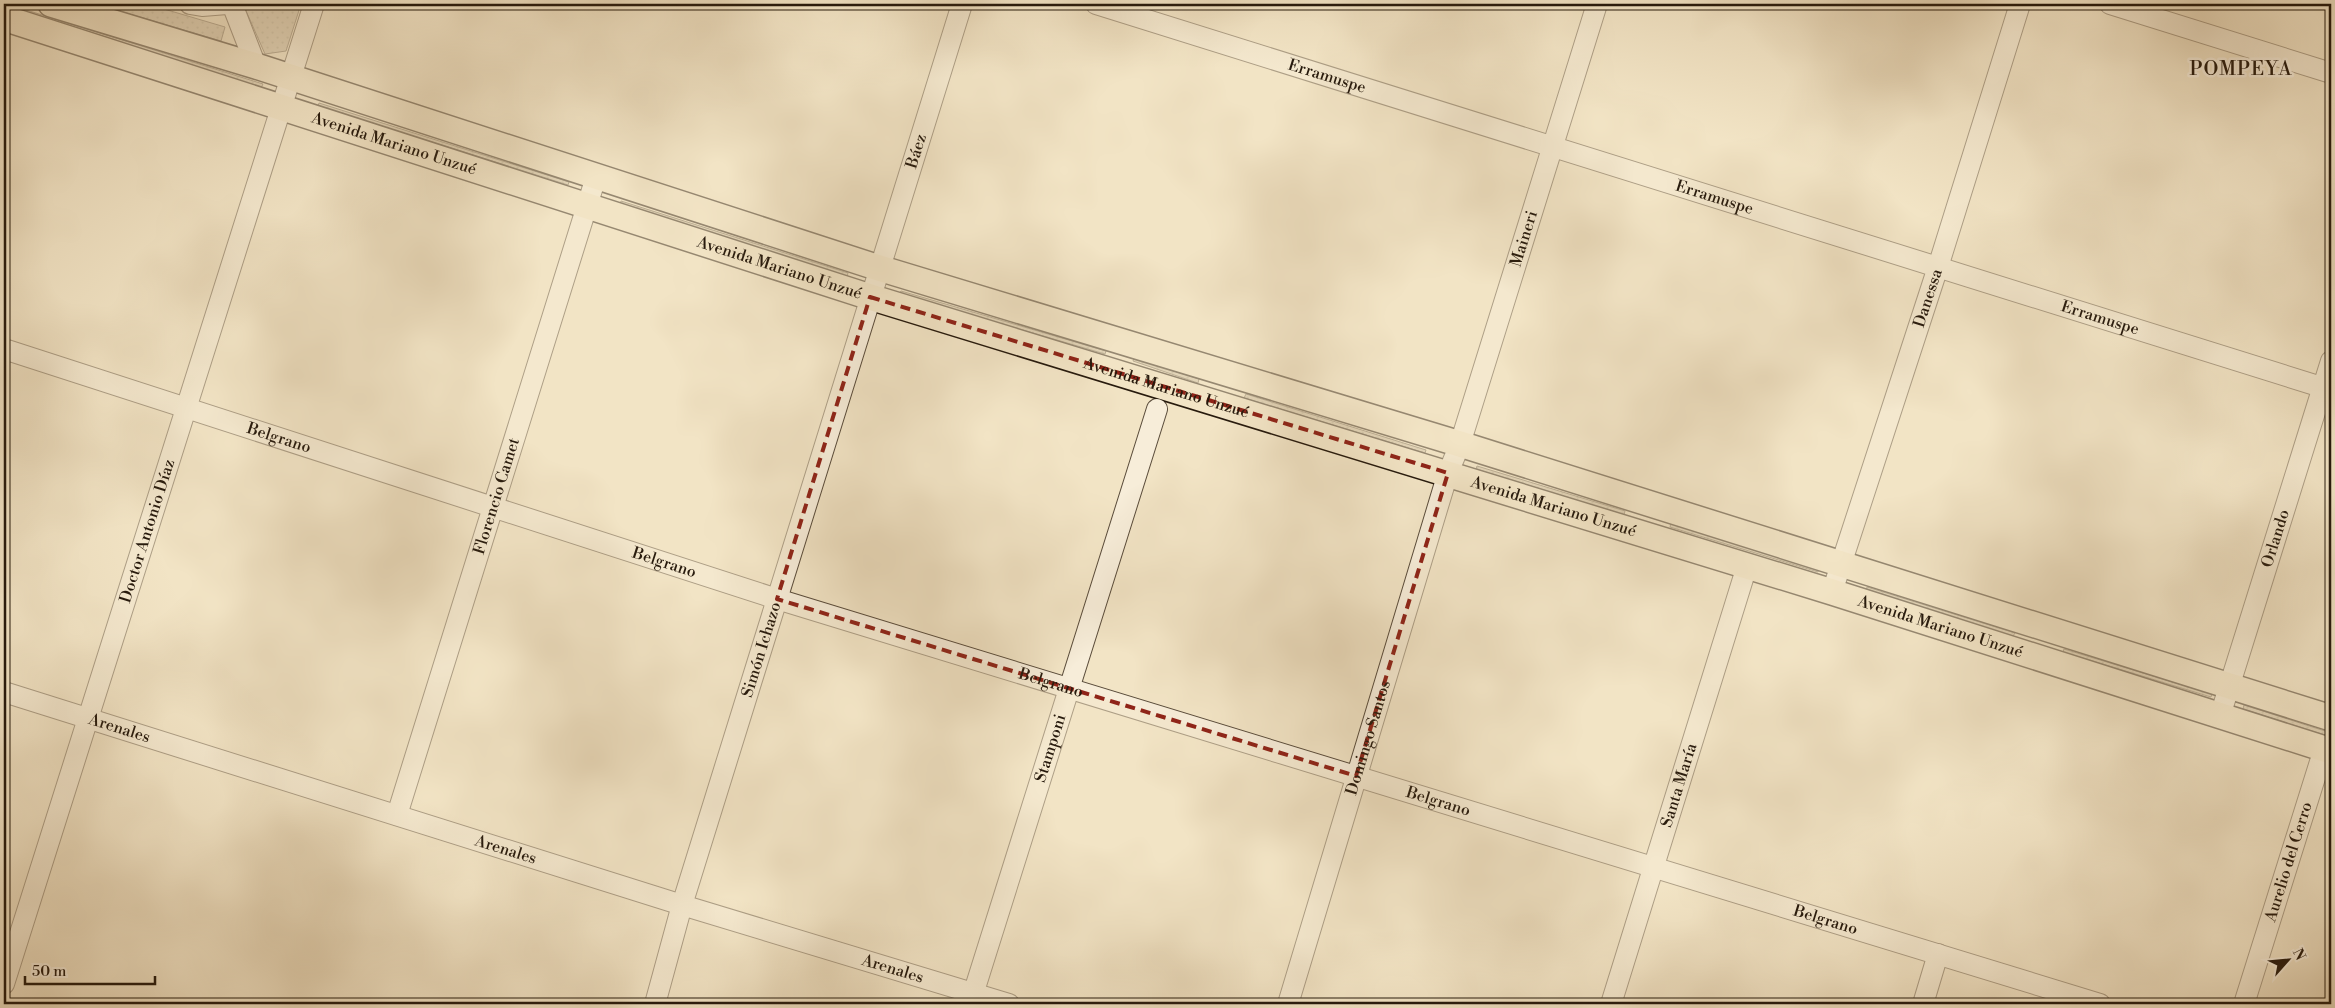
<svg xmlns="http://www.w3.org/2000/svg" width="2335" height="1008" viewBox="0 0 2335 1008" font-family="'Libre Bodoni',serif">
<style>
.grass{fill:url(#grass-dots);stroke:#7b6e5a}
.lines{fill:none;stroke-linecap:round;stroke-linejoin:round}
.minor-casing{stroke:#5a4c3b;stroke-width:22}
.major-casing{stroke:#271a0d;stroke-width:28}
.minor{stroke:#f7edd9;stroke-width:20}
.major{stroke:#f2e4c5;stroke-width:25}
.marked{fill:none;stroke:#8f2418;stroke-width:4;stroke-dasharray:10 6;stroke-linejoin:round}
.labels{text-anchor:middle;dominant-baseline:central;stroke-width:5;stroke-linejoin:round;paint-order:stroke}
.street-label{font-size:16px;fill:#271a0d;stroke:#f7edd9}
.quarter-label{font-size:19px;letter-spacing:1px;fill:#271a0d;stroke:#f7edd9}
</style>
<defs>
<pattern id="grass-dots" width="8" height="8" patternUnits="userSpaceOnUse" patternTransform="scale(1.25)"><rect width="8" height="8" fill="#cfc2a6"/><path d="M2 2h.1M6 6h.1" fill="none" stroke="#b2a68e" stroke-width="1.8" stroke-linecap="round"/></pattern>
</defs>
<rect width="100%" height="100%" fill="#f2e4c5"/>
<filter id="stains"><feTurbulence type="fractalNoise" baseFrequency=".004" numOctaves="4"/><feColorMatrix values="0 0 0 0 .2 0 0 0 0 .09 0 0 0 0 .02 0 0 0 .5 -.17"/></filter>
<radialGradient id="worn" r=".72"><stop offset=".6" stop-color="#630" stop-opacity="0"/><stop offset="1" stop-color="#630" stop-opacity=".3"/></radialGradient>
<path class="grass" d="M4 4H7L263 84 261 88 4 6Z
M96 4H147L225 27 221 41Z
M243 4H301L286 51 265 54Z
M319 103 569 182 568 185 318 106Z
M621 201 848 273 847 277 620 204Z
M901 291 1106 351 1105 354 899 294Z
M1134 358 1199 379 1198 383 1133 361Z
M1246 394 1426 450 1425 453 1244 398Z
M1477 466 1625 511 1624 515 1476 469Z
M1671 523 1819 568 1818 572 1670 527Z
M1867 587 2015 633 2013 636 1866 591Z
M2064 649 2212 694 2211 697 2063 652Z
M2244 705 2331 733V737L2243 709Z"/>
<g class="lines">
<defs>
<g id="minor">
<path d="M190 4 202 6 227 4"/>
<path d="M232 4 256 66"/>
<path id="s1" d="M1096 4 2331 390"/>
<path d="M2110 4 2331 73"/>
<path id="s2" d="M4 349 777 599 2100 1004"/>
<path id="s3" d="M1832 592 1938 267 2020 4"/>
<path id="s4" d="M4 692 682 905 1009 1004"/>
<path id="s5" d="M2220 716 2331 361"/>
<path id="s6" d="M397 815 596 177"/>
<path id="s7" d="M4 984 314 4"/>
<path id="s8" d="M655 1004 682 905 962 4"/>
<path id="s9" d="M970 1004 1157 409"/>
<path id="s10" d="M1288 1004 1448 473 1460 444 1597 4"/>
<path id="s11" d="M1611 1004 1747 566"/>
<path d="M1923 1004 1938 954"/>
<path id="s12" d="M2244 1004 2324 749"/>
</g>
<g id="major">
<path d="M51 4 256 66 879 268 1460 444 2331 718"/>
<path id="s13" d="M4 18 870 297 1832 592 2331 751"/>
</g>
</defs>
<use href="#minor" class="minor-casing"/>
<use href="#major" class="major-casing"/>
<use href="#minor" class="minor"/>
<use href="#major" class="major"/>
</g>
<path d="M0 0H2335V1008H0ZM870 297 1448 473 1356 776 777 599Z" fill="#f2e4c5" fill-opacity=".55" fill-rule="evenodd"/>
<path class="marked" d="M870 297 1448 473 1356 776 777 599Z"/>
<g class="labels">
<g class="street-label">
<text stroke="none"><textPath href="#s1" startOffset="242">Erramuspe</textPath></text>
<text stroke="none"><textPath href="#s13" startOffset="410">Avenida Mariano Unzué</textPath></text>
<text stroke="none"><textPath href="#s8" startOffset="892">Báez</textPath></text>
<text stroke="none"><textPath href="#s1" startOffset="648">Erramuspe</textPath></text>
<text stroke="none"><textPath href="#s10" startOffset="801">Maineri</textPath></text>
<text stroke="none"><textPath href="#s13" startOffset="815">Avenida Mariano Unzué</textPath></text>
<text stroke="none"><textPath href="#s3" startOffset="309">Danessa</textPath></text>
<text stroke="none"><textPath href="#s1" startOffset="1052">Erramuspe</textPath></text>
<text stroke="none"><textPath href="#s13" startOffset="1220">Avenida Mariano Unzué</textPath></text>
<text stroke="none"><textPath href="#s2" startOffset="289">Belgrano</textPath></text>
<text stroke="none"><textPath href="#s6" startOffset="334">Florencio Camet</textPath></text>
<text stroke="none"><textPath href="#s13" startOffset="1625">Avenida Mariano Unzué</textPath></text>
<text stroke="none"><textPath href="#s7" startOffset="475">Doctor Antonio Díaz</textPath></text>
<text stroke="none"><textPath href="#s5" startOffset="186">Orlando</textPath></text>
<text stroke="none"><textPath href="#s2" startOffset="694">Belgrano</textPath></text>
<text stroke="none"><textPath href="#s13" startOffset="2030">Avenida Mariano Unzué</textPath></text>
<text stroke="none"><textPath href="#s8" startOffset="370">Simón Ichazo</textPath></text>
<text stroke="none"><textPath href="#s2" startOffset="1099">Belgrano</textPath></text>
<text stroke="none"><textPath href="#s4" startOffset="121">Arenales</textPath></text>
<text stroke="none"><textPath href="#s10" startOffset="278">Domingo Santos</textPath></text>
<text stroke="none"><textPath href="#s9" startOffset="268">Stamponi</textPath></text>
<text stroke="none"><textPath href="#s11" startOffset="229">Santa María</textPath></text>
<text stroke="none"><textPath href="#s2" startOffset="1504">Belgrano</textPath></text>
<text stroke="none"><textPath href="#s4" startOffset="526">Arenales</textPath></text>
<text stroke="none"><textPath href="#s12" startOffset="149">Aurelio del Cerro</textPath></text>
<text stroke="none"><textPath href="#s2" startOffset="1909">Belgrano</textPath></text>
<text stroke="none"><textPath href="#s4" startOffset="931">Arenales</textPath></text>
</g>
<g class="quarter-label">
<text x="2241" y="69">POMPEYA</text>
</g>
</g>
<rect width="2335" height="1008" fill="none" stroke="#f2e4c5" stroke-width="20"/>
<rect x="5" y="5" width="2325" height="998" fill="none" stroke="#271a0d" stroke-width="2.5"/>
<rect x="10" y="10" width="2315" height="988" fill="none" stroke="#271a0d"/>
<g transform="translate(2288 960) rotate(63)" stroke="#f7edd9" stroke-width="4" paint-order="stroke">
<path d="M0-4L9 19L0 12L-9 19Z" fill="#271a0d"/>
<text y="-8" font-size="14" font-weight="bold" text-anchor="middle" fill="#271a0d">N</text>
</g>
<path d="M25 976v8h130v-8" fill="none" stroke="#271a0d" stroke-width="2.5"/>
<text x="32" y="976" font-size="15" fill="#271a0d" stroke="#f7edd9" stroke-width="4" paint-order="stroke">50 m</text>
<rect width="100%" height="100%" filter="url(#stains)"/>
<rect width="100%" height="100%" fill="url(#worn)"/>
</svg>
